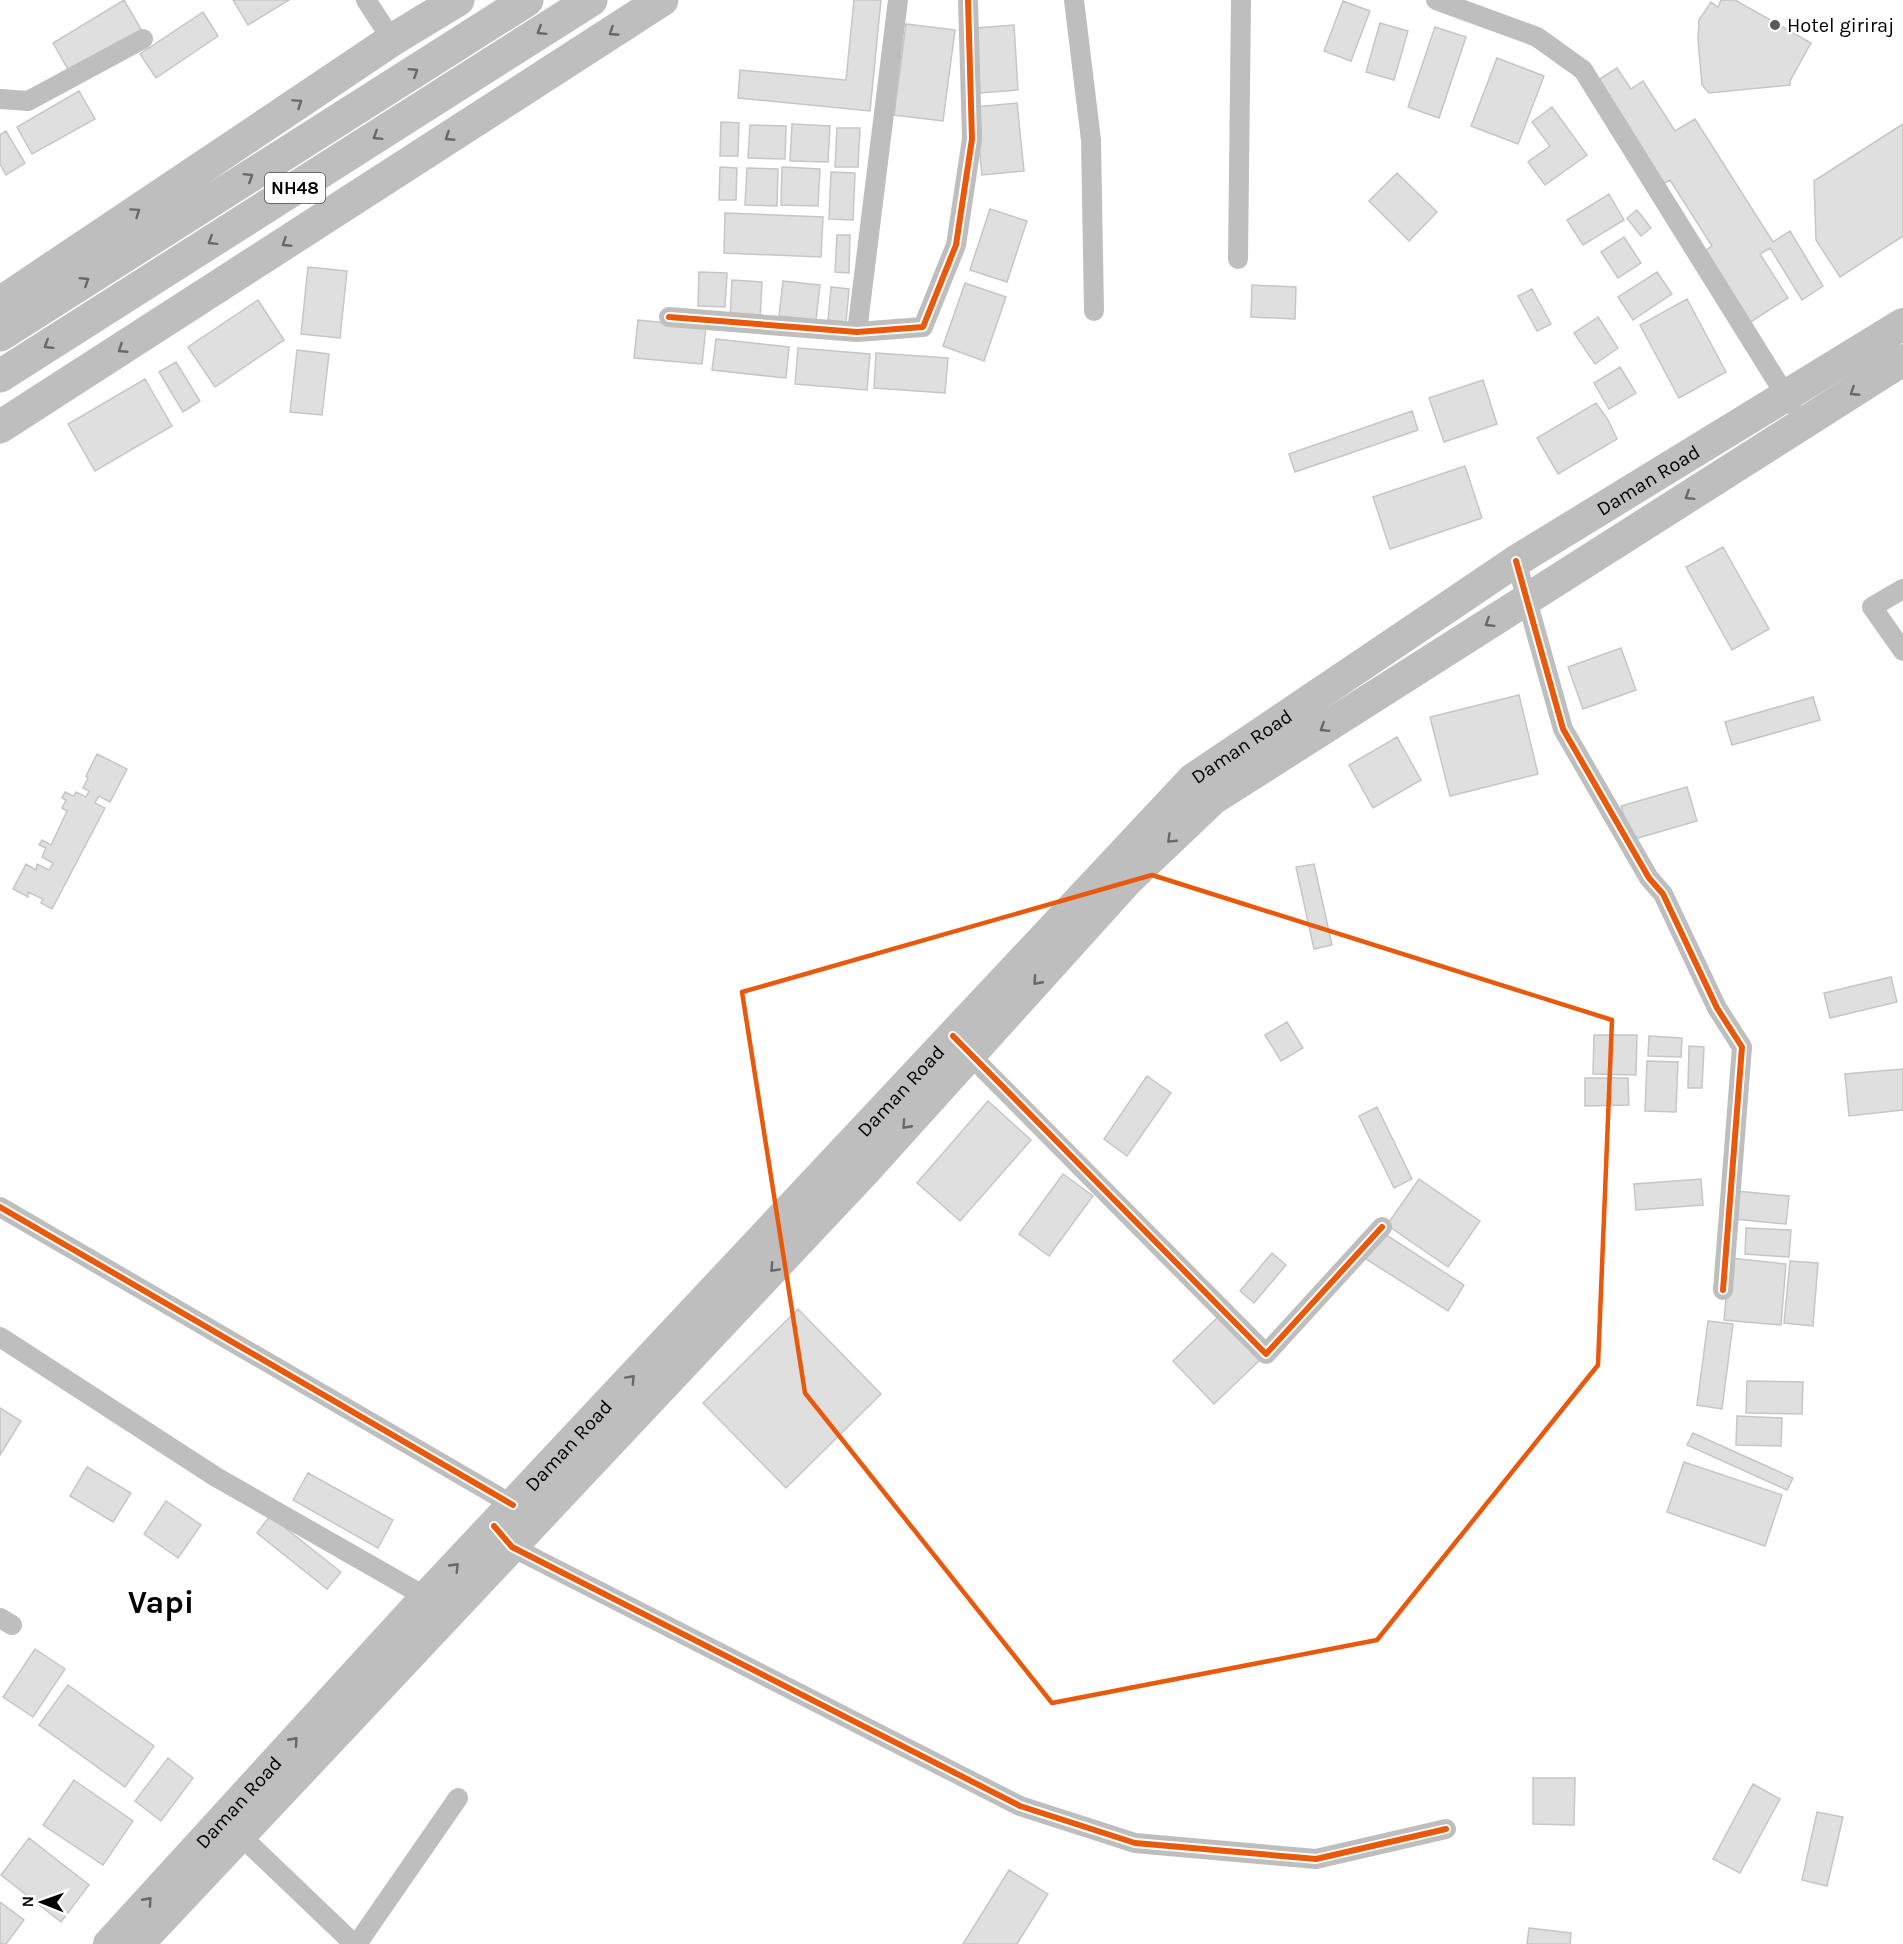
<svg xmlns="http://www.w3.org/2000/svg" width="1903" height="1944" viewBox="0 0 1903 1944" font-family="Karla,sans-serif">
<style>
.building{fill:#dfdfdf;stroke:#c6c6c6;stroke-width:1.5}
.lines{fill:none;stroke-linecap:round;stroke-linejoin:round}
.minor{stroke:#bebebe;stroke-width:20}
.primary{stroke:#bebebe;stroke-width:32}
.trunk{stroke:#bebebe;stroke-width:33}
.cycleway-casing{stroke:#fff;stroke-width:10}
.cycleway{stroke:#e8590c;stroke-width:6}
.oneway{stroke:#686868}
.marked{fill:none;stroke:#e8590c;stroke-width:4.5;stroke-linejoin:round}
.poi-dot{fill:#595959;stroke:#fff;stroke-width:2}
.labels{text-anchor:middle;dominant-baseline:central;stroke-width:4.5;stroke-linejoin:round;paint-order:stroke}
.shield{fill:#fff;stroke:#4c4c4c;stroke-width:1.5}
.shield-label{font-size:18px;font-weight:bold;fill:#000}
.poi-label{font-size:20px;fill:#000;stroke:#fff;text-anchor:start}
.street-label{font-size:20px;fill:#000;stroke:#fff}
.town-label{font-size:32px;font-weight:bold;fill:#000;stroke:#fff}
</style>
<rect width="100%" height="100%" fill="#fff"/>
<path class="building" d="M124 0 142 31 70 73 53 43Z
M233 0H289L248 25Z
M854 0H881L870 111 738 98 740 70 846 80Z
M1721 0H1735L1811 43 1790 81V85L1709 93 1702 85 1698 39 1699 20 1711 2 1718 7Z
M1343 1 1370 11 1351 61 1324 51Z
M203 12 218 36 156 78 140 54Z
M1380 23 1408 31 1394 80 1366 72Z
M906 24 955 30 943 121 894 115Z
M1014 25 1018 90 980 93 976 28Z
M1435 27 1466 37 1439 118 1408 107Z
M1497 58 1544 76 1518 144 1471 126Z
M1617 68 1631 89 1643 81 1675 131 1695 119 1773 242 1790 231 1823 286 1802 300 1770 248 1760 254 1788 298 1749 323 1703 252 1712 246 1670 180 1661 185 1595 82Z
M79 91 95 119 32 154 17 127Z
M1017 103 1024 171 982 175 975 107Z
M1552 107 1587 155 1545 185 1528 162 1550 146 1532 122Z
M721 122 739 123 738 156H720Z
M792 124 830 126 828 162 790 161Z
M1903 124V236L1840 277 1816 240 1814 181Z
M750 125 786 126 785 159 748 158Z
M837 128H860L858 167H835Z
M6 131 25 163 6 175 0 164V135Z
M720 167 737 168 736 200H719Z
M782 167 820 169 818 206 781 205Z
M747 168 778 169 777 206 745 205Z
M831 172 855 173 853 220 829 219Z
M1397 173 1437 212 1409 241 1369 201Z
M1609 194 1624 220 1583 245 1567 220Z
M990 209 1027 221 1007 282 970 270Z
M1637 210 1651 228 1641 236 1627 218Z
M725 213 823 217 821 257 724 253Z
M837 235H850L849 273 835 272Z
M1624 237 1641 263 1618 278 1601 252Z
M308 267 347 271 340 338 301 334Z
M699 272 727 273 725 307 698 306Z
M1657 272 1672 294 1633 320 1618 297Z
M732 280 762 282 760 320 730 318Z
M783 281 820 285 816 320 779 316Z
M965 283 1006 297 984 361 943 346Z
M1252 285 1296 287 1295 319 1251 317Z
M831 287 849 289 846 322 828 320Z
M1532 289 1551 324 1537 331 1518 296Z
M1687 299 1726 372 1679 398 1640 325Z
M258 300 284 340 215 387 188 347Z
M1598 317 1618 348 1595 364 1574 333Z
M638 320 706 327 702 364 634 358Z
M716 339 789 347 786 378 712 370Z
M798 348 870 354 867 390 795 384Z
M297 350 329 354 322 415 290 412Z
M876 353 948 358 945 393 874 388Z
M176 362 200 401 183 412 159 372Z
M1620 367 1636 393 1609 409 1594 383Z
M145 379 172 426 95 471 68 424Z
M1483 380 1497 424 1444 442 1429 398Z
M1596 403 1608 420 1617 439 1558 474 1537 438Z
M1412 411 1418 430 1295 472 1289 454Z
M1465 466 1482 518 1390 549 1373 497Z
M1723 547 1769 629 1732 650 1686 567Z
M1621 648 1636 690 1583 709 1568 667Z
M1519 695 1538 774 1450 796 1430 717Z
M1813 697 1820 720 1732 745 1725 722Z
M1397 737 1421 780 1373 808 1349 765Z
M97 754 127 769 110 802 99 796 95 803 105 808 52 909 41 903 43 899 28 892V897L13 889 26 864 36 870 37 864 49 870 53 863 42 857 46 848 39 845 42 840 51 845 67 811 62 808 66 800 62 798 65 792 74 796 76 792 86 797 89 791 83 788 88 778 86 776Z
M1687 787 1697 821 1631 840 1621 806Z
M1314 864 1332 945 1314 949 1296 867Z
M1891 977 1897 1002 1830 1018 1824 993Z
M1287 1022 1303 1048 1281 1061 1265 1035Z
M1594 1035H1637L1636 1075 1593 1074Z
M1649 1036 1682 1038 1681 1057 1648 1056Z
M1689 1046 1704 1047 1702 1088H1688Z
M1647 1061 1678 1062 1676 1112 1645 1111Z
M1903 1069V1110L1849 1116 1845 1074Z
M1147 1076 1171 1093 1127 1156 1104 1139Z
M1585 1078H1628L1629 1105 1585 1106Z
M988 1101 1031 1140 960 1221 917 1183Z
M1377 1107 1412 1179 1394 1188 1359 1116Z
M1063 1174 1093 1196 1049 1256 1019 1234Z
M1419 1179 1480 1221 1448 1267 1387 1225Z
M1701 1179 1703 1205 1636 1210 1634 1184Z
M1737 1191 1789 1196 1786 1224 1734 1219Z
M1746 1228 1791 1230 1789 1257 1745 1254Z
M1383 1233 1464 1285 1448 1311 1366 1259Z
M1272 1253 1286 1265 1254 1303 1240 1291Z
M1730 1258 1786 1264 1781 1325 1724 1320Z
M1790 1261 1818 1263 1813 1326 1784 1323Z
M798 1309 881 1394 786 1488 703 1403Z
M1219 1316 1261 1359 1214 1404 1173 1361Z
M1708 1321 1733 1324 1722 1409 1697 1405Z
M1747 1381 1803 1382 1802 1414 1746 1413Z
M0 1408 21 1421 0 1455Z
M1737 1416 1782 1418 1781 1446 1736 1445Z
M1693 1433 1793 1478 1787 1490 1687 1445Z
M1684 1462 1782 1495 1765 1546 1667 1512Z
M87 1467 131 1493 113 1522 70 1496Z
M308 1473 393 1520 378 1548 293 1500Z
M166 1501 201 1525 178 1558 144 1534Z
M270 1516 341 1572 327 1589 257 1533Z
M35 1649 65 1669 33 1717 3 1697Z
M68 1685 154 1746 125 1787 39 1725Z
M168 1758 193 1778 161 1821 135 1801Z
M1533 1778H1575L1574 1825 1533 1824Z
M74 1780 133 1821 103 1865 43 1825Z
M1753 1784 1780 1799 1740 1873 1713 1859Z
M1817 1812 1843 1817 1827 1886 1802 1880Z
M29 1838 89 1885 61 1922 1 1875Z
M1009 1870 1048 1894 1017 1944H963Z
M0 1902 24 1920 6 1944H0Z
M1529 1928 1571 1933 1570 1944H1527Z"/>
<g class="lines">
<path class="minor" d="M366 0 392 40
M1074 0 1091 140 1094 311
M1436 0 1537 37 1583 70 1791 404
M0 99 28 101 143 39
M1238 259 1241 0
M669 317 857 332 923 327 956 245 972 139 968 0
M857 332 898 0
M1516 561 1563 729 1649 878 1663 894 1717 1008 1742 1047 1723 1290
M1903 589 1872 607 1903 651
M962 1047 1266 1354 1382 1227
M0 1207 513 1505
M0 1337 216 1477 426 1597 434 1604
M505 1539 512 1547 1020 1806 1135 1843 1316 1859 1446 1829
M0 1618 12 1625
M240 1835 354 1944
M357 1944 458 1798"/>
<g class="primary">
<path d="M139 1943 865 1171 1127 881 1213 799 1903 360"/>
<path id="s1" d="M109 1944 426 1597 1193 779 1516 561 1903 324"/>
</g>
<path class="trunk" d="M0 303 392 40 458 0
M0 335 527 0
M0 376 591 0
M0 427 662 0"/>
<defs>
<path id="cycleway" d="M669 317 857 332 923 327 956 245 972 139 968 0
M1516 561 1563 729 1649 878 1663 894 1717 1008 1742 1047 1723 1290
M953 1036 1266 1354 1382 1227
M0 1207 513 1505
M494 1526 512 1547 1020 1806 1135 1843 1316 1859 1446 1829"/>
</defs>
<use href="#cycleway" class="cycleway-casing"/>
<use href="#cycleway" class="cycleway"/>
</g>
<defs><path id="oneway-chevron" d="M-2-3.5L2.5 0L-2 3.5" fill="none" stroke-width="1.6" stroke-linecap="round" stroke-linejoin="round" transform="scale(1.5)"/></defs>
<g class="oneway">
<use href="#oneway-chevron" transform="translate(541 31) rotate(148)"/>
<use href="#oneway-chevron" transform="translate(613 32) rotate(147)"/>
<use href="#oneway-chevron" transform="translate(414 72) rotate(-32)"/>
<use href="#oneway-chevron" transform="translate(298 103) rotate(-34)"/>
<use href="#oneway-chevron" transform="translate(377 136) rotate(148)"/>
<use href="#oneway-chevron" transform="translate(449 137) rotate(147)"/>
<use href="#oneway-chevron" transform="translate(249 177) rotate(-32)"/>
<use href="#oneway-chevron" transform="translate(136 212) rotate(-34)"/>
<use href="#oneway-chevron" transform="translate(212 241) rotate(148)"/>
<use href="#oneway-chevron" transform="translate(286 243) rotate(147)"/>
<use href="#oneway-chevron" transform="translate(85 281) rotate(-32)"/>
<use href="#oneway-chevron" transform="translate(48 345) rotate(148)"/>
<use href="#oneway-chevron" transform="translate(122 349) rotate(147)"/>
<use href="#oneway-chevron" transform="translate(1854 392) rotate(147)"/>
<use href="#oneway-chevron" transform="translate(1689 496) rotate(148)"/>
<use href="#oneway-chevron" transform="translate(1489 623) rotate(148)"/>
<use href="#oneway-chevron" transform="translate(1324 728) rotate(148)"/>
<use href="#oneway-chevron" transform="translate(1171 839) rotate(136)"/>
<use href="#oneway-chevron" transform="translate(1037 981) rotate(132)"/>
<use href="#oneway-chevron" transform="translate(906 1125) rotate(132)"/>
<use href="#oneway-chevron" transform="translate(774 1268) rotate(133)"/>
<use href="#oneway-chevron" transform="translate(631 1379) rotate(-47)"/>
<use href="#oneway-chevron" transform="translate(455 1567) rotate(-46)"/>
<use href="#oneway-chevron" transform="translate(294 1741) rotate(-48)"/>
<use href="#oneway-chevron" transform="translate(148 1901) rotate(-48)"/>
</g>
<path class="marked" d="M1152 875 1612 1020 1598 1365 1377 1640 1052 1703 805 1393 742 992Z"/>
<circle class="poi-dot" cx="1775" cy="25" r="6"/>
<g class="labels">
<rect class="shield" x="265" y="173" width="60" height="30" rx="4.5"/>
<g class="shield-label">
<text x="295" y="188">NH48</text>
</g>
<g class="poi-label">
<text x="1787" y="25">Hotel giriraj</text>
</g>
<g class="street-label">
<text stroke="none"><textPath href="#s1" startOffset="2136">Daman Road</textPath></text>
<text stroke="none"><textPath href="#s1" startOffset="1650">Daman Road</textPath></text>
<text stroke="none"><textPath href="#s1" startOffset="1164">Daman Road</textPath></text>
<text stroke="none"><textPath href="#s1" startOffset="678">Daman Road</textPath></text>
<text stroke="none"><textPath href="#s1" startOffset="192">Daman Road</textPath></text>
</g>
<g class="town-label">
<text x="161" y="1602">Vapi</text>
</g>
</g>
<g transform="translate(42 1902) rotate(271)" stroke="#ffffff" stroke-width="4.5" paint-order="stroke">
<path d="M0-4.5L10 22L0 15L-10 22Z" fill="#000000"/>
<text y="-9" font-size="16" font-weight="bold" text-anchor="middle" fill="#000000">N</text>
</g>
</svg>
